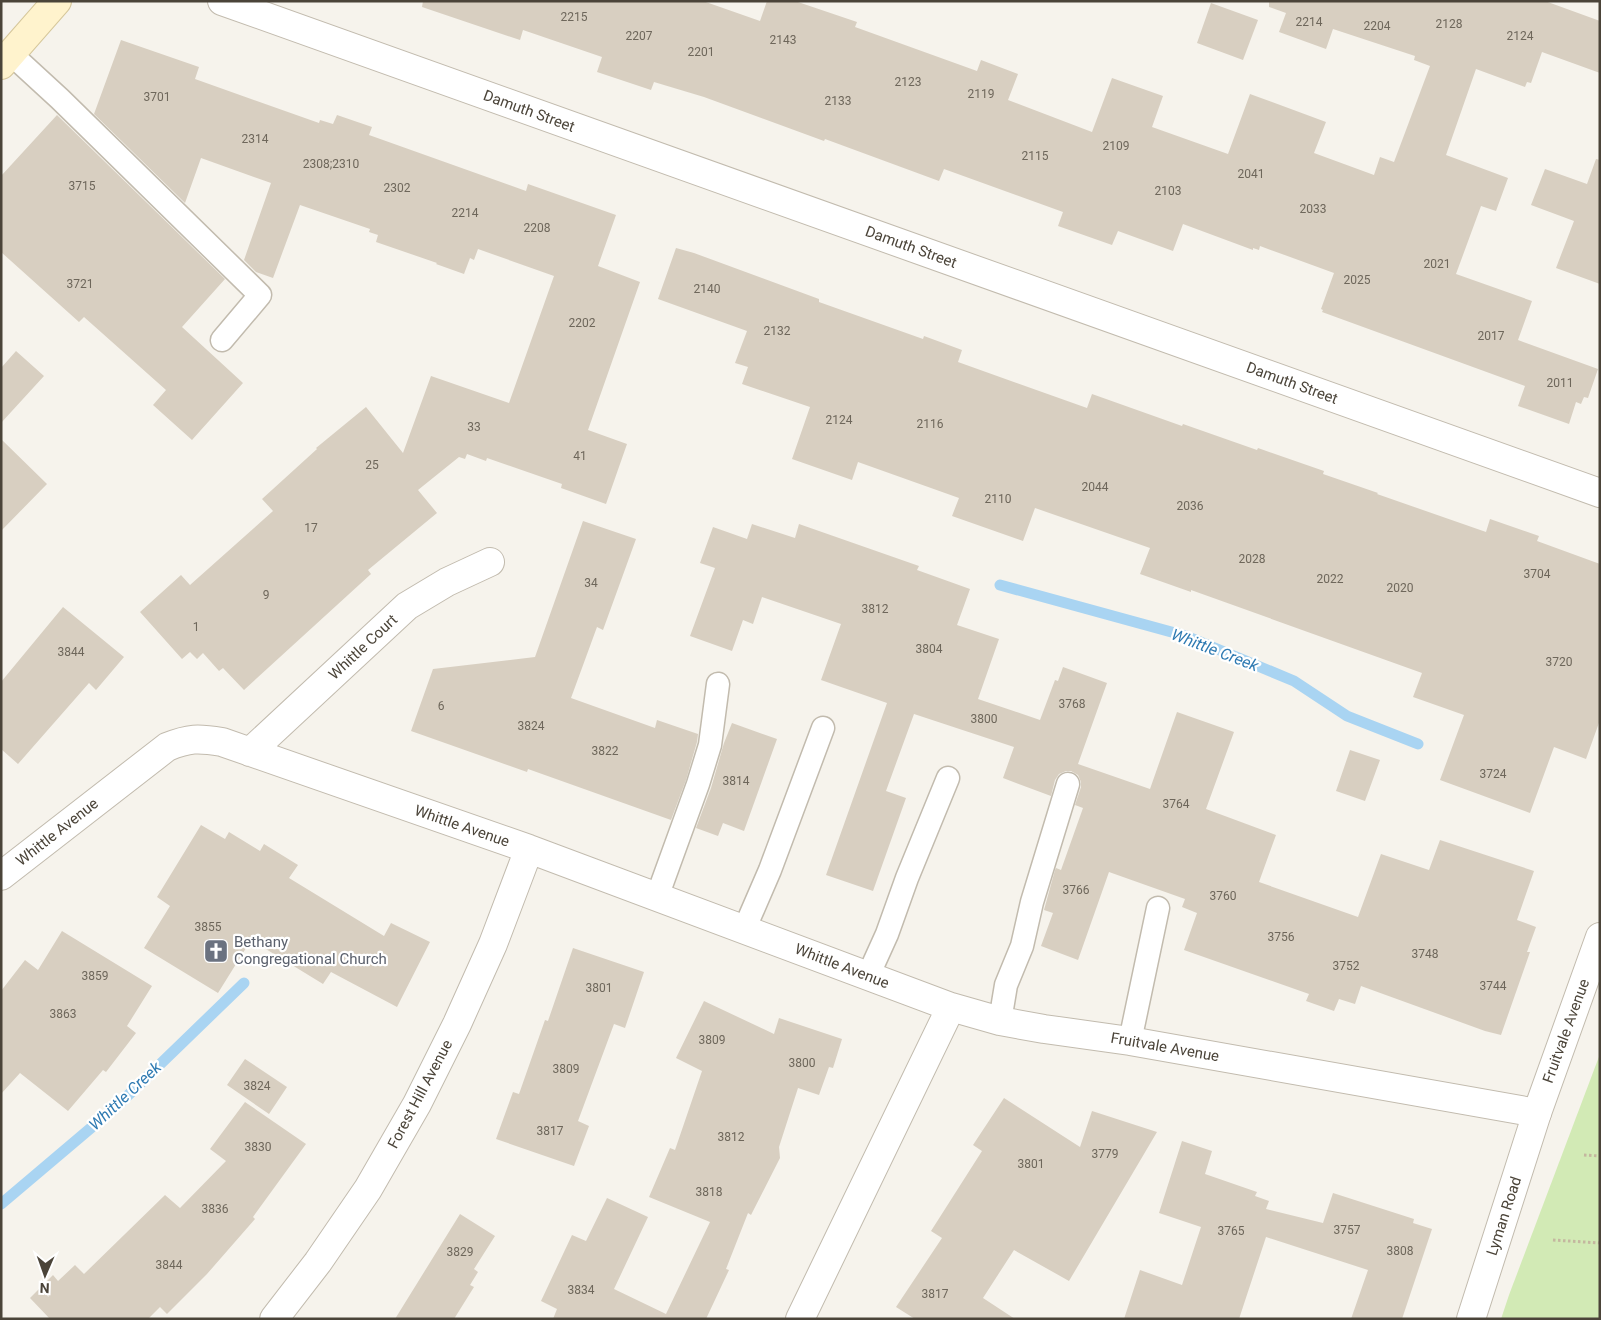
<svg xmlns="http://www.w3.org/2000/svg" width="1601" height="1320" viewBox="0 0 1601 1320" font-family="Roboto,sans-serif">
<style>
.green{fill:#d2eab5}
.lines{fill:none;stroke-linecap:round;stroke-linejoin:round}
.stream{stroke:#a9d4f2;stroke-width:11}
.building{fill:#d8cfc1}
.service-casing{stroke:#c2bbae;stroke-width:25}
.minor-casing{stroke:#c2bbae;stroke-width:30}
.tertiary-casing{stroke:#c2bbae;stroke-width:30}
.secondary-casing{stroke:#d6c79b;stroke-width:30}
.path{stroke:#c4b79f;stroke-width:3;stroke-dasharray:2.5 2.5;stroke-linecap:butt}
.service{stroke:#fff;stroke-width:22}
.minor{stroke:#fff;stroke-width:28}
.tertiary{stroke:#fff;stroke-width:28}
.secondary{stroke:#fff3cd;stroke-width:28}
.labels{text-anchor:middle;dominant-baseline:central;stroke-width:4.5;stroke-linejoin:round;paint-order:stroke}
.number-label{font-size:12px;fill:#6e675b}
.street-label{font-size:15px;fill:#4b4439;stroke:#fff}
.worship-label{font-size:15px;fill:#5b616d;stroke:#fff;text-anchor:start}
.water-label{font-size:16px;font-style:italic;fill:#2e7ab2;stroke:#fff}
</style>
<rect width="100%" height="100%" fill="#f6f3ec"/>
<path class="green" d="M1600 1054V1319H1501L1509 1295Z"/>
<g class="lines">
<path class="stream" d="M1000 585 1186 636 1294 681 1347 716 1418 744
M1 1204 118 1105 244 983"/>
</g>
<path class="building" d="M423 1H703L760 21 767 1H795L857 22 855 27 977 71 981 60 1018 74 1008 100 1092 132 1112 78 1163 96 1152 127 1228 154 1250 94 1326 122 1314 153 1374 175 1380 157 1394 162 1430 66 1414 60 1415 56 1333 29 1326 49 1279 32 1286 13 1269 7V1H1545L1600 21V73L1542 52 1531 83 1527 82 1525 87 1476 69 1446 155 1508 178 1496 211 1481 206 1456 274 1532 301 1518 340 1598 369 1588 398 1584 397 1581 404 1576 402 1569 424 1518 406 1525 386 1322 312 1323 310 1321 309 1334 273 1260 246 1259 250 1253 248V250L1183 224 1173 251 1118 231 1112 245 1058 226 1063 212 944 169 939 181 825 139 824 141 704 97 654 82 651 90 597 72 602 57 523 30 520 40 422 7Z
M1211 3 1258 20 1243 60 1197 43Z
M121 40 199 67 195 79 319 123 320 120 333 124 337 115 372 127 369 135 526 191 528 184 616 215 598 266 640 282 588 430 627 444 606 504 561 488 562 484 487 458 486 461 467 454 465 459 459 457 418 490 437 513 368 570 371 574 244 690 223 668 219 671 203 653 197 659 190 652 182 659 140 612 181 575 190 585 273 511 262 499 317 449 316 448 366 407 403 453 431 376 509 403 554 276 478 249 474 260 470 258 464 274 436 264 437 263 376 242 378 235 369 232 370 229 300 205 273 278 256 272 244 260 271 183 201 158 185 203 94 114Z
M57 115 225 279 182 327 243 383 192 440 153 405 166 390 84 317 79 322 1 252V176Z
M1596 159 1600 160V284L1556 268 1574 221 1531 205 1545 169 1587 184Z
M676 248 694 253 819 299V302L923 339 924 336 962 350 958 362 1087 408 1092 394 1182 426 1183 424 1257 450 1258 448 1324 471 1323 474 1378 493 1377 494 1486 532 1490 519 1539 536 1537 541 1600 564V720L1586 759 1554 747 1530 813 1440 780 1464 715 1413 697 1422 673 1191 590V592L1140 574 1150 548 1035 508 1023 541 952 516 959 498 858 462 852 480 792 459 810 407 742 384 748 367 735 363 747 331 658 299Z
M16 351 44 376 1 423V368Z
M1 439 47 484 1 531Z
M583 521 636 539 603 630 597 627 571 698 655 728 657 720 698 734 697 742 686 780 671 820 528 769 527 772 411 731 433 669 535 657Z
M752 524 795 538 799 524 919 566 917 570 970 589 957 625 999 639 978 699 1040 720 1055 680 1058 681 1063 667 1107 683 1078 764 1150 789 1177 712 1234 732 1206 809 1276 835 1259 882 1358 917 1381 854 1429 870 1440 840 1534 871 1517 920 1536 927 1527 952H1530L1501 1035 1485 1031 1361 986 1355 1004 1339 999 1334 1011 1306 1001 1309 994 1184 950 1197 913 1182 907 1185 899 1109 872 1078 960 1041 946 1053 913 1044 910 1055 870 1056 868 1061 870 1083 808 1075 805 1081 787V782L1078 775 1071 771H1066L1059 774 1055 780 1051 796 1003 778 1014 747 914 714 886 791 906 798 873 891 826 875 887 703 821 680 841 624 762 597 753 624 743 620 732 651 690 636 715 568 700 563 713 527 747 539Z
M63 607 124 657 96 690 89 683 18 764 1 749V682Z
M732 723 777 739 744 831 723 823 718 836 696 828 711 788 724 743Z
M1350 750 1380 760 1365 801 1336 791Z
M201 825 225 839 229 832 260 851 264 844 298 865 289 878 384 936 391 923 430 942 397 1007 331 972 323 984 251 940 218 993 144 948 170 906 157 897Z
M62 931 152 986 127 1026 136 1033 106 1072 103 1070 68 1111 20 1073 1 1094V991L25 960 38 970Z
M573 948 644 972 625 1028 614 1024 578 1121 589 1126 574 1166 496 1139 513 1092 519 1094 545 1020 548 1021Z
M704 1001 774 1034 779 1018 842 1039 833 1068 829 1067 819 1095 798 1088 779 1147 780 1158 751 1215 748 1213 726 1269 729 1270 706 1319H553L557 1309 541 1301 572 1235 586 1241 607 1198 648 1217 614 1289 666 1314 710 1222 649 1197 670 1148 675 1150 702 1071 676 1058Z
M245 1059 287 1087 269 1114 227 1085Z
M1004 1098 1080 1147 1092 1111 1157 1132 1069 1281 1014 1250 983 1298 1015 1319H915L896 1307 942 1238 931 1231 982 1151 973 1145Z
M245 1102 306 1144 253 1217 255 1219 207 1274 167 1314 160 1307 148 1319H50L30 1298 53 1275 58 1281 75 1265 84 1274 165 1195 180 1208 226 1161 210 1149Z
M1182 1141 1212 1151 1205 1174 1257 1192 1255 1196 1269 1201 1266 1209 1323 1223 1333 1193 1414 1219 1413 1223 1432 1229 1402 1319H1351L1368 1270 1266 1237 1239 1319H1124L1140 1270 1182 1285 1201 1227 1159 1213Z
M460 1214 495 1236 474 1269 478 1272 470 1285 474 1287 454 1319H395Z"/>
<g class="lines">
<defs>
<path id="service" d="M11 54 60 99 260 295 222 340
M657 897 698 784 710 745 718 684
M744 930 770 870 823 728
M868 976 887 934 907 878 948 778
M1000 1021 1006 985 1022 946 1032 902 1068 784
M1130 1041 1158 908"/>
<path id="minor" d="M222 1 1600 493
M250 752 407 606 447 582 490 562
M1 876 167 747C189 738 198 738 222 742L529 849 951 1007
M274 1319 318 1262 368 1189 417 1104 457 1024 493 944 529 849
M800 1319 951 1007 1000 1021 1044 1029 1130 1041 1537 1113"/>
<path id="tertiary" d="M1471 1319 1537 1113 1600 937"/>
<path id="secondary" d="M1 65 57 1"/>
</defs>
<use href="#service" class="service-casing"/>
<use href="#minor" class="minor-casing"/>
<use href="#tertiary" class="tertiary-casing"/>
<use href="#secondary" class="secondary-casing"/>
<path class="path" d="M1584 1155 1600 1156
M1553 1240 1600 1243"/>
<use href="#service" class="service"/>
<use href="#minor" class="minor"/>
<use href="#tertiary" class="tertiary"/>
<use href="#secondary" class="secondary"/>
</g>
<defs>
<symbol id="church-square" viewBox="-11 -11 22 22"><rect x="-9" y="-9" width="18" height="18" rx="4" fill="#6b7280" stroke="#fff"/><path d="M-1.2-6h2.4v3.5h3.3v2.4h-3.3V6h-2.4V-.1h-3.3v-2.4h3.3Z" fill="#fff"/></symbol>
</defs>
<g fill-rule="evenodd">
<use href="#church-square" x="202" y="937" width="28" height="28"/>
</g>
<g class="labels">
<g class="number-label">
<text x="574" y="17">2215</text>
<text x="1309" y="22">2214</text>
<text x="1449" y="24">2128</text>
<text x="1377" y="26">2204</text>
<text x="639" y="36">2207</text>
<text x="1520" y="36">2124</text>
<text x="783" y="40">2143</text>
<text x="701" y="52">2201</text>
<text x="908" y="82">2123</text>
<text x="981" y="94">2119</text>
<text x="157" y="97">3701</text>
<text x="838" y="101">2133</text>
<text x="255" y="139">2314</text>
<text x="1116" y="146">2109</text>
<text x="1035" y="156">2115</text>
<text x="331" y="164">2308;2310</text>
<text x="1251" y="174">2041</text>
<text x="82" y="186">3715</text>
<text x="397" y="188">2302</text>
<text x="1168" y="191">2103</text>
<text x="1313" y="209">2033</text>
<text x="465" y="213">2214</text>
<text x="537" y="228">2208</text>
<text x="1437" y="264">2021</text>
<text x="1357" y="280">2025</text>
<text x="80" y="284">3721</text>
<text x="707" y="289">2140</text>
<text x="582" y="323">2202</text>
<text x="777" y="331">2132</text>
<text x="1491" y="336">2017</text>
<text x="1560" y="383">2011</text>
<text x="839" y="420">2124</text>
<text x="930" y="424">2116</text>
<text x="474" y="427">33</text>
<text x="580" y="456">41</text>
<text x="372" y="465">25</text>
<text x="1095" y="487">2044</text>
<text x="998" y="499">2110</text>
<text x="1190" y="506">2036</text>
<text x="311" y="528">17</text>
<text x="1252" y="559">2028</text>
<text x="1537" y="574">3704</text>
<text x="1330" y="579">2022</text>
<text x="591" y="583">34</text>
<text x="1400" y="588">2020</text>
<text x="266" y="595">9</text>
<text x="875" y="609">3812</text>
<text x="196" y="627">1</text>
<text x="929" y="649">3804</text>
<text x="71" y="652">3844</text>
<text x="1559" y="662">3720</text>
<text x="1072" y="704">3768</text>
<text x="441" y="706">6</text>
<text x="984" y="719">3800</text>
<text x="531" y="726">3824</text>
<text x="605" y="751">3822</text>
<text x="1493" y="774">3724</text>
<text x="736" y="781">3814</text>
<text x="1176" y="804">3764</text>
<text x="1076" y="890">3766</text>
<text x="1223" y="896">3760</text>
<text x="208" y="927">3855</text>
<text x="1281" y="937">3756</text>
<text x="1425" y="954">3748</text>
<text x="1346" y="966">3752</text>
<text x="95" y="976">3859</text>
<text x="1493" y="986">3744</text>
<text x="599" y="988">3801</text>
<text x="63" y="1014">3863</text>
<text x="712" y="1040">3809</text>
<text x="802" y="1063">3800</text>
<text x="566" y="1069">3809</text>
<text x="257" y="1086">3824</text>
<text x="550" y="1131">3817</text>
<text x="731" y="1137">3812</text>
<text x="258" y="1147">3830</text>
<text x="1105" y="1154">3779</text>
<text x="1031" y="1164">3801</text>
<text x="709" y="1192">3818</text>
<text x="215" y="1209">3836</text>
<text x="1347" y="1230">3757</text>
<text x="1231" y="1231">3765</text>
<text x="1400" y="1251">3808</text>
<text x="460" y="1252">3829</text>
<text x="169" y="1265">3844</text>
<text x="581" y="1290">3834</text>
<text x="935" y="1294">3817</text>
</g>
<g class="street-label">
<text transform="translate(529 111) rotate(20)">Damuth Street</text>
<text transform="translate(911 247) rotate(20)">Damuth Street</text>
<text transform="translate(1292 383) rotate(20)">Damuth Street</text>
<text transform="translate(363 647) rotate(-43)">Whittle Court</text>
<text transform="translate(462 826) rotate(19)">Whittle Avenue</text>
<text transform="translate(57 832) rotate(-38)">Whittle Avenue</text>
<text transform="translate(842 966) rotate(21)">Whittle Avenue</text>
<text transform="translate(1566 1031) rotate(-70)">Fruitvale Avenue</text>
<text transform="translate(1165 1047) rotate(10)">Fruitvale Avenue</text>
<text transform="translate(420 1094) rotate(-62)">Forest Hill Avenue</text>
<text transform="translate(1504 1216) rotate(-72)">Lyman Road</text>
</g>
<g class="worship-label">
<text x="234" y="942">Bethany<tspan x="234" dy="17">Congregational Church</tspan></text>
</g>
<g class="water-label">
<text transform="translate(1215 650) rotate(21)">Whittle Creek</text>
<text transform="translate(125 1096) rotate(-43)">Whittle Creek</text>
</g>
</g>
<rect width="1601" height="1320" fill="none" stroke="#4b4439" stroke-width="5"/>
<g transform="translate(45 1275) rotate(182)" stroke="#ffffff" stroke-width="4" paint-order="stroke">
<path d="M0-4L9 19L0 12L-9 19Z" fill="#4b4439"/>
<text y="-8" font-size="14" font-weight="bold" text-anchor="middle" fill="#4b4439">N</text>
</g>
</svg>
